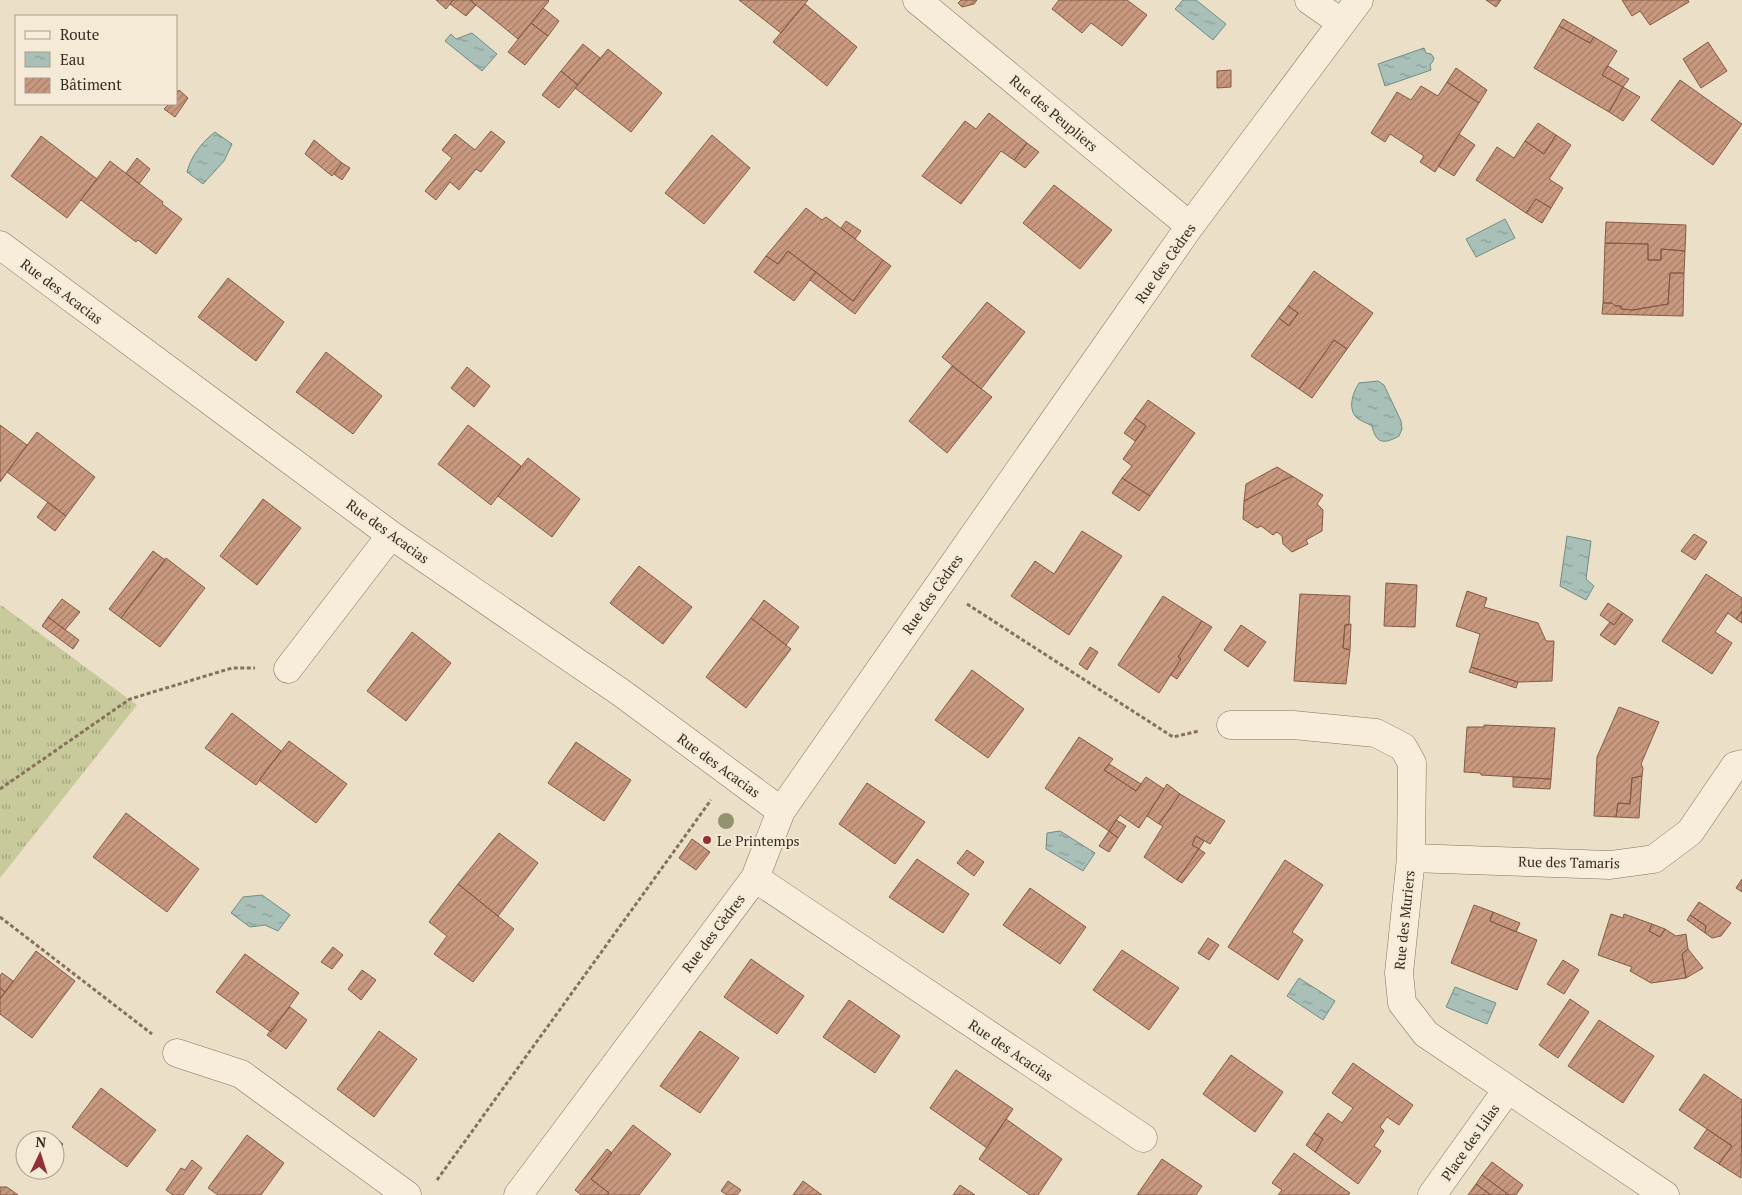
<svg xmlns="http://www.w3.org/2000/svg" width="1742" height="1195" viewBox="0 0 1742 1195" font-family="'PT Serif',serif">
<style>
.grass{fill:url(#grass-tufts)}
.water{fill:url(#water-ripples);stroke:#6f8e85}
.building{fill:url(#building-hatch);stroke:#855a44}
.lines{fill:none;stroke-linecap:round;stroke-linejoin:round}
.street-casing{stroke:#87715d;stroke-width:29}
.path{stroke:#87715d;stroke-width:3;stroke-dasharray:4 2.5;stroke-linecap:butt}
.street{stroke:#f7edda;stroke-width:28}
.tree{fill:#939370}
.poi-dot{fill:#933036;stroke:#f4ead6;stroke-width:2}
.labels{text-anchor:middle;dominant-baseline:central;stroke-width:4;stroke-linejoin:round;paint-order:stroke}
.street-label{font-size:14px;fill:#382a20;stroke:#f4ead6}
.poi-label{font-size:14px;fill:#382a20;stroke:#f4ead6;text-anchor:start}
</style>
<defs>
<pattern id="grass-tufts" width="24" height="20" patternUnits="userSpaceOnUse" patternTransform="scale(1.25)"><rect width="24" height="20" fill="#c8ca9b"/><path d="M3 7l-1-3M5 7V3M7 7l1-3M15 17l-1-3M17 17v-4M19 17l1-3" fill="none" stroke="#a3a47e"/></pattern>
<pattern id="water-ripples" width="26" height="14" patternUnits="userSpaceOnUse" patternTransform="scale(1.25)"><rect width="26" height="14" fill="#a8c0b8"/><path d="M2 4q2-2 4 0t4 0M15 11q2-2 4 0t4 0" fill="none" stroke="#8a9c95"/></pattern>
<pattern id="building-hatch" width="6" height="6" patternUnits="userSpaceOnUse" patternTransform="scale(1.25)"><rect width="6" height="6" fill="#c9997f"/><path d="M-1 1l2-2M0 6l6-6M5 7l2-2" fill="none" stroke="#a47d68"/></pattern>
</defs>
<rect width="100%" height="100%" fill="#ecdfc7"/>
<path class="grass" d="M1 605 137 705 0 878V606Z"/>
<path class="water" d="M1183 0H1196L1226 24 1213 40 1175 9Z
M472 33 497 54 482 71 445 41 451 34 456 39Z
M1424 48 1426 53 1431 54 1434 58 1433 61 1430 65 1431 70 1385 86 1378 64Z
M215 132 232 144 224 161 203 184 187 172C191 156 202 142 215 132Z
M1505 219 1515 238 1476 257 1466 239Z
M1378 381 1384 385 1401 421 1402 429 1399 436C1383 445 1376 443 1372 426 1367 423 1361 421 1357 418 1347 409 1353 392 1359 383Z
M1567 536 1591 541 1586 579 1594 586 1586 600 1560 586Z
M1060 831 1095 853 1083 871 1046 849 1047 833Z
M262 895 290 915 278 931 265 925 250 927 231 913 243 897Z
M1299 978 1335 1001 1323 1020 1287 996Z
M1455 987 1496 1003 1487 1024 1446 1007Z"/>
<path class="building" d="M436 0H453L446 9Z
M453 0H470L476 5 466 16 450 4Z
M470 0H548L549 1 518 39Z
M739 0H808L781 33Z
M961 0H977L974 4 962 7 958 3Z
M1059 0H1127L1147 15 1122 46 1091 23 1082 33 1052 9Z
M1486 0H1501L1496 7Z
M1622 0H1688L1689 2 1650 25 1640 11 1632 16Z
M805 4 857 47 827 86 773 42Z
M543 8 559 21 548 36 531 23Z
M1563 19 1594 37 1590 43 1559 26Z
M531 23 548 36 525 65 508 52Z
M1559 26 1590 43 1594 37 1617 51 1602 75 1623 87 1609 112 1534 68Z
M1708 42 1727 71 1701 88 1683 59Z
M583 44 600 58 578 85 561 71Z
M608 49 662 93 631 132 575 88Z
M1608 66 1629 79 1623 87 1602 75Z
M1456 68 1487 90 1479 103 1447 82Z
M1231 70V87L1217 88V71Z
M561 71 578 85 559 108 542 95Z
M1680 80 1742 124 1713 165 1651 120Z
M1447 82 1479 103 1435 172 1420 162 1424 156 1390 134 1385 142 1371 133 1397 92 1411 100 1421 86 1438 96Z
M1623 87 1640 97 1623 121 1609 112Z
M179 90 188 98 175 117 164 109 169 104H176V93Z
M989 113 1027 143 1014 160 1001 151 961 204 922 176 965 121 976 129Z
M1538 123 1556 135 1544 154 1525 141Z
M491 131 505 142 481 172 476 169 459 190 450 182 436 200 425 191 452 158 442 150 455 134 475 150Z
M1459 134 1475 145 1454 176 1438 166Z
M712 135 750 168 704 224 665 193Z
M1556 135 1571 145 1549 179 1563 188 1551 208 1536 199 1526 213 1476 180 1497 147 1514 158 1525 141 1544 154Z
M41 136 97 179 67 218 11 176Z
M314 140 342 163 332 176 305 154Z
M1027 143 1039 152 1025 168 1014 160Z
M137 158 150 169 139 184 126 173Z
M110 161 163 202 162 204 182 219 156 254 138 240 136 242 81 200Z
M342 163 350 168 342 180 334 174Z
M1054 185 1112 230 1080 269 1023 223Z
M1536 199 1551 208 1542 223 1526 213Z
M806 208 822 220 826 217 883 260 853 301 788 251 778 264 766 256Z
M846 221 861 231 855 239 841 228Z
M1606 222 1686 225 1685 251 1661 249V260H1648V244L1605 243Z
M1605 243 1648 244V260H1661V249L1685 251 1684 273H1670L1668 304 1633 310 1621 309V306H1615L1612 303H1603Z
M788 251 816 272 794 301 754 272 766 256 778 264Z
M883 260 891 266 855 314 810 280 816 272 853 301Z
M1314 271 1373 313 1347 349 1334 340 1299 389 1251 356 1279 318 1289 326 1298 313 1288 306Z
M1670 273H1684L1683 316 1602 314 1603 303H1612L1615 306H1621V309L1633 310 1668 304Z
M228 278 284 322 256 361 198 317Z
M987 302 1025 332 981 389 942 357Z
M1288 306 1298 313 1289 326 1279 318Z
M1334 340 1347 349 1312 398 1299 389Z
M326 352 382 396 353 434 296 392Z
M952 366 992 397 947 453 909 421Z
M467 367 490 386 474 407 451 388Z
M1148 400 1195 433 1150 496 1122 478 1132 466 1123 459 1146 426 1135 418Z
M1135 418 1146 426 1135 441 1124 433Z
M0 425 27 445 0 482Z
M468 425 521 466 491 505 438 464Z
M37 432 95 477 66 516 7 472Z
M528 458 580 499 552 537 498 496Z
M1277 467 1292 476 1244 501 1246 484Z
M1292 476 1323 495 1317 504 1323 510 1322 531 1306 540 1308 544 1292 552 1283 544 1282 536 1277 532 1273 535 1261 526 1257 528 1243 519 1244 501Z
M1122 478 1150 496 1139 511 1112 493Z
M263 499 301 528 257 585 220 556Z
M48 502 66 516 55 531 37 517Z
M1082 531 1122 556 1069 635 1011 596 1035 561 1054 574Z
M1694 534 1707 542 1695 560 1681 551Z
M153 551 165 560 121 618 109 609Z
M166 558 205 588 160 647 121 618Z
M639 566 692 607 663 644 610 603Z
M1706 574 1742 598V611L1736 619 1728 613 1715 632 1732 643 1712 674 1662 641Z
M1386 583 1417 585 1415 627 1384 626Z
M1467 591 1487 598 1484 607 1538 623 1546 641H1554L1552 681 1518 682 1471 667 1480 634 1456 626Z
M1300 594 1350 596 1349 625H1345L1343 648 1350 650 1346 684 1294 681Z
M1163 596 1202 621 1178 657 1181 659 1159 693 1118 665Z
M62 599 80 612 65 630 48 617Z
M764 600 799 627 786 645 751 618Z
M1608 603 1623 613 1614 625 1600 615Z
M1742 611V623L1736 619Z
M1623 613 1633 620 1615 645 1600 635 1610 622 1614 625Z
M48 617 79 640 73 649 42 626Z
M751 618 791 649 746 708 706 677Z
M1202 621 1212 627 1177 679 1171 675 1181 659 1178 657Z
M1351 624 1350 650 1343 648 1345 625Z
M1241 625 1266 642 1248 667 1224 650Z
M412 632 451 663 406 721 367 691Z
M1090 647 1098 652 1087 670 1079 664Z
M1471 667 1518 682 1516 688 1469 672Z
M972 670 1024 709 988 758 935 720Z
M1619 707 1659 722 1641 764 1643 768 1642 776 1632 778 1630 804 1618 803 1616 817 1594 816 1597 757Z
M232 713 281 751 256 785 205 748Z
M1484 725 1555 728 1551 779 1481 775V773L1464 772 1467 727H1484Z
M1079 737 1113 759 1104 770 1136 791 1146 777 1164 789 1139 828 1120 815 1109 831 1045 788Z
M289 741 347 784 316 823 259 780Z
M576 742 631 780 604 821 548 783Z
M1109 764 1141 784 1136 791 1104 770Z
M1642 776 1639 818 1616 817 1618 803 1630 804 1632 778Z
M1513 777 1551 779 1550 789 1513 787Z
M867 783 925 822 895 864 839 824Z
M1167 784 1180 794 1159 824 1147 816Z
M1180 794 1225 821 1210 844 1196 836 1192 845 1199 849 1177 880 1144 857 1163 826 1159 824Z
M126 813 199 869 167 912 93 857Z
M1116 820 1126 826 1118 838 1109 831Z
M1109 831 1118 838 1109 852 1099 846Z
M499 833 538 863 498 916 458 884Z
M1196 836 1204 841 1199 849 1192 845Z
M692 839 710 852 696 870 679 858Z
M1199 849 1205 853 1182 883 1177 880Z
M967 850 984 862 974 876 957 863Z
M917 859 969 894 943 933 889 897Z
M1285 860 1323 885 1292 932 1303 940 1278 980 1228 947Z
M1742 879V892L1736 888Z
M458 884 514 929 473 982 434 954 447 936 429 922Z
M1030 888 1086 927 1060 964 1003 925Z
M1699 902 1731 923 1721 936 1712 938 1705 933 1706 926 1690 915Z
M1474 905 1493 912 1490 921 1537 940 1517 990 1451 963Z
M1493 912 1520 923 1516 932 1490 921Z
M1611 914 1623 918 1624 914 1652 924 1649 931 1660 937 1665 929 1676 936 1686 934 1688 949 1682 954 1686 978 1651 983 1630 971 1632 967 1598 955Z
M1690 915 1706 926 1705 933 1687 920Z
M1652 924 1665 929 1660 937 1649 931Z
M1208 938 1219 945 1209 960 1198 953Z
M333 947 343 955 332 969 321 962Z
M1688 949 1703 968 1686 978 1682 954Z
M1122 950 1179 988 1149 1030 1093 990Z
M36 951 75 981 32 1038 0 1014V999Z
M245 954 299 993 271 1032 216 992Z
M751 959 804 996 777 1034 724 997Z
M1563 960 1579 970 1564 994 1547 984Z
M362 970 376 980 361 1000 348 989Z
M2 973 13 981 5 992 0 988V976Z
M0 988 5 992 0 999Z
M1570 999 1589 1012 1558 1058 1539 1045Z
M849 1000 900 1036 875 1073 823 1037Z
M290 1007 307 1020 286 1049 267 1035Z
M1599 1020 1654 1056 1623 1103 1568 1066Z
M379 1031 417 1059 374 1117 337 1089Z
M700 1031 739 1058 700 1113 660 1086Z
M1231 1055 1283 1092 1255 1132 1203 1094Z
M1353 1063 1413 1105 1399 1125 1387 1117 1380 1127 1384 1131 1374 1146 1381 1151 1358 1184 1315 1152 1323 1139 1314 1133 1328 1113 1342 1123 1353 1108 1332 1093Z
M956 1070 1013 1109 987 1148 930 1108Z
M1704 1074 1742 1100 1741 1178 1719 1164 1732 1146 1679 1110Z
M101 1088 156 1130 127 1167 72 1127Z
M1006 1119 1062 1159 1038 1195H1030L979 1159Z
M633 1125 671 1154 639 1195H607L609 1193 591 1179Z
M1707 1129 1732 1146 1719 1164 1694 1148Z
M1314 1133 1323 1139 1315 1152 1306 1145Z
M247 1135 284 1163 261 1195H218L208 1188Z
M54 1136 63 1144 55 1155V1140H51Z
M607 1149 612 1153 591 1179 609 1193 607 1195H581L575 1190Z
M1294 1153 1350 1193 1348 1195H1278L1282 1190 1272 1183Z
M1162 1159 1202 1186 1196 1195H1137Z
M192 1160 202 1168 183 1195H173L166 1190 181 1168 185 1170Z
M1492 1162 1523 1185 1516 1195H1509L1482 1175Z
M1482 1175 1509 1195H1491L1476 1184Z
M728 1181 741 1190 737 1195H727L721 1191Z
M803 1181 822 1195H793Z
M1476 1184 1491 1195H1468Z
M960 1185 975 1195H953Z
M0 1187H7L18 1195H0Z"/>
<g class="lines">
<defs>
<path id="street" d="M917 0 1190 226
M1309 0 1342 23
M0 245 391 535 623 694 781 811
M288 669 391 535
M1231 725H1293L1376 733 1403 747 1412 763 1411 858 1399 973 1402 1003 1426 1034 1665 1195
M1411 858 1610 865 1654 859 1690 832 1735 766 1742 764
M755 878 1143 1138
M177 1053 241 1074 407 1195
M518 1195 755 878 781 811 1190 226 1359 0
M1432 1195 1507 1090"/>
</defs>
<use href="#street" class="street-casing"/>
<path class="path" d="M967 604 1173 737 1199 731
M0 789 130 699 232 668H255
M0 917 152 1034
M437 1180 711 800"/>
<use href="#street" class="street"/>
</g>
<circle class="tree" cx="726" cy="821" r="8"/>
<circle class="poi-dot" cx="707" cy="840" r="5"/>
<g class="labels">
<g class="street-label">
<text transform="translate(1054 113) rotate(40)">Rue des Peupliers</text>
<text transform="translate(1165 263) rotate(-55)">Rue des Cèdres</text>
<text transform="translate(62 291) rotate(37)">Rue des Acacias</text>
<text transform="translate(388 531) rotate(36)">Rue des Acacias</text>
<text transform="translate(932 594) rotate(-55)">Rue des Cèdres</text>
<text transform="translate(719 765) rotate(36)">Rue des Acacias</text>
<text transform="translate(1569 862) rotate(1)">Rue des Tamaris</text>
<text transform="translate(1404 920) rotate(-84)">Rue des Muriers</text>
<text transform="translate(713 933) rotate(-53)">Rue des Cèdres</text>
<text transform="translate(1011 1050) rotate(34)">Rue des Acacias</text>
<text transform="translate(1470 1142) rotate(-55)">Place des Lilas</text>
</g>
<g class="poi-label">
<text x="717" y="840">Le Printemps</text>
</g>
</g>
<rect x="15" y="15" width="162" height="90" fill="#f4ead6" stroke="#a99d8d"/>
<rect x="25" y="31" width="25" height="8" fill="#f7edda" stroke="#a99d8d"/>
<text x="60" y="40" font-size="15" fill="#382a20">Route</text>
<rect x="25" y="52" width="25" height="15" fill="url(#water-ripples)" stroke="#a99d8d"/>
<text x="60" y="65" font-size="15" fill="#382a20">Eau</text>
<rect x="25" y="78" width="25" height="15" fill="url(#building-hatch)" stroke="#a99d8d"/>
<text x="60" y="90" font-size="15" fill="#382a20">Bâtiment</text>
<g transform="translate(40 1155) rotate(4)"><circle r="24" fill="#f4ead6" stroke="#a99d8d"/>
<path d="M0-4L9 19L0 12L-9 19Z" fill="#933036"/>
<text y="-8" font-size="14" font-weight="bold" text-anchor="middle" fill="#382a20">N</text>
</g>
</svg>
